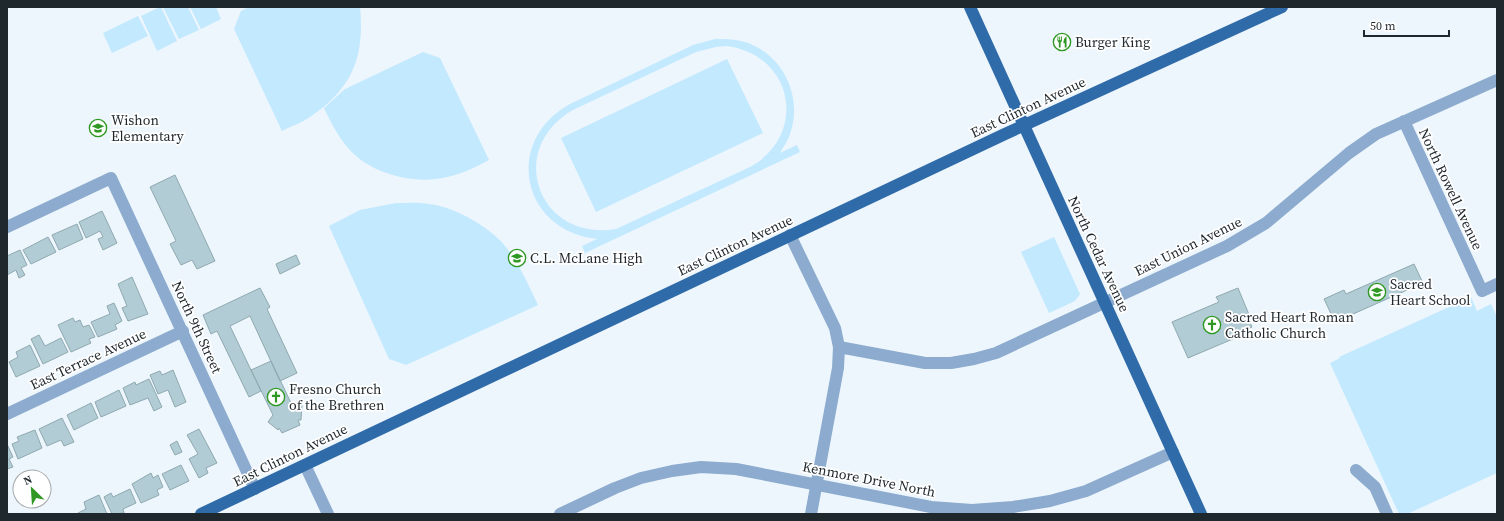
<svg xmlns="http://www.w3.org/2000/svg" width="1504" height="521" viewBox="0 0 1504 521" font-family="'Source Serif 4',serif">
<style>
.green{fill:#c3e9ff;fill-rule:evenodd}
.building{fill:#b1ccd4;stroke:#8fa9b0}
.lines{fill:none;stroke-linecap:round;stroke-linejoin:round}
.minor{stroke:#8cabce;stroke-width:12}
.major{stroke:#306ba9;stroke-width:12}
.labels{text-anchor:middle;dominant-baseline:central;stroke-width:3.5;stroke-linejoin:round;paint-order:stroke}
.poi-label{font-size:14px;fill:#1f282d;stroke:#fff;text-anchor:start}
.street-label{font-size:14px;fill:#1f282d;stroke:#fff}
</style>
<rect width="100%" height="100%" fill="#edf6fc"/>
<path class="green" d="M160 7H161L177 41 157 51 141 16Z
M163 7H188L199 30 179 39Z
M190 7H216L221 19 201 29Z
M249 7H360C365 57 352 89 310 117 302 123 291 126 282 131L234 29 241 11Z
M138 16 148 36 112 53 103 33Z
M715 39C726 39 737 39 748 43 784 56 803 98 790 134 788 141 783 147 780 153L797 145 800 152 585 253 582 246 597 239C521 231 503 141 570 104L693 45ZM726 46C793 54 809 134 750 167L616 229C538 242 505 149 573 110L696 52 716 47Z
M423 52 440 58 489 160C476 167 462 174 447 177 419 184 385 177 361 160 344 148 333 127 324 108L345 89Z
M727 59 763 133 596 212 561 138Z
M396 203C407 203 419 202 429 204 456 207 494 229 509 251 521 268 529 286 538 305L406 365 389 359 329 226 360 210Z
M1054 237 1080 294 1075 301 1049 313 1021 252Z
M1471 297 1477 311 1491 304 1497 317V473L1407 514H1399L1330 363 1340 358 1339 357Z"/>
<path class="building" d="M175 175 215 261 197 269 192 260 181 265 170 244 176 241 150 187Z
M102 211 117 243 103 250 98 239 103 237 100 231 86 238 79 222Z
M77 224 83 239 59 250 52 235Z
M48 237 56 252 31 264 23 250Z
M20 250 27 265 21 268 25 275 19 278 16 270 7 275V256Z
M296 255 300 264 280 274 276 264Z
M1414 264 1423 283 1335 322 1324 299 1344 290 1346 294Z
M132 277 148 314 128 321 122 308 127 306 118 284Z
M260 288 270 307 267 309 297 373 280 381 250 316 230 326 261 391 249 397 217 331 211 334 203 315Z
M1238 288 1250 317 1248 318 1252 327 1245 330 1247 333 1188 358 1172 322 1219 302 1216 297Z
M114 303 122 321 115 325 117 329 98 337 91 322 110 314 107 306Z
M73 318 75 322 80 320 83 327 89 325 95 337 89 339 91 343 71 352 58 325Z
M39 335 45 346 61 338 68 352 43 364 31 339Z
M30 345 40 366 16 377 9 362 18 357 16 352Z
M271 361 291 403 302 404 301 420H298L300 425 282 433 279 428 278 430 268 422 273 415 251 370Z
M173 370 186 402 175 407 168 390 158 394 150 375 160 371 162 375Z
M149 379 162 407 154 411 148 398 130 405 123 388 135 382 136 385Z
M119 390 126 406 101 417 95 402Z
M91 403 98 418 74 430 67 415Z
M62 418 74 442 64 446 61 440 47 446 39 429Z
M199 429 217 463 206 468 208 473 199 478 189 459 198 454 187 435Z
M35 430 42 448 18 459 12 444 19 441 17 437Z
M177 441 182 452 175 455 170 445Z
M7 444 13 457 9 459 13 467 7 469Z
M181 465 189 481 170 490 162 474Z
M151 473 153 478 158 475 163 487 157 490 159 495 141 503 132 484Z
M130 489 136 503 123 509 124 513 112 514 104 497 111 493 113 497Z
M99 495 107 514H79L78 513 86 509 84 502Z"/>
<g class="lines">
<path class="minor" d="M1404 121 1482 291 1497 284
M7 227 111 178 255 489
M790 235 835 328 839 347 838 368 811 514
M839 347 925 363H951L974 359 996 353 1227 246 1266 223 1349 153 1376 134 1497 80
M7 414 183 331
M305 465 328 514
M1356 470 1375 487 1387 514
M560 514 615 488 641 478 672 471 701 467 736 469 931 507 972 510 1013 507 1050 501 1086 491 1173 452"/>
<path class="major" d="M970 7 1201 514
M201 514 1005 134 1282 7"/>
</g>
<defs>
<symbol id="restaurant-ring" viewBox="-11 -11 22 22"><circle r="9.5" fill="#fff" stroke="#2e9822" stroke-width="1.5"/><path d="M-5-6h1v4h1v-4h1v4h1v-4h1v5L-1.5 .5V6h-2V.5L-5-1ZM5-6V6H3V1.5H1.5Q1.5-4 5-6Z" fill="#2e9822"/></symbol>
<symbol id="school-ring" viewBox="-11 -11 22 22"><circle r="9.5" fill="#fff" stroke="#2e9822" stroke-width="1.5"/><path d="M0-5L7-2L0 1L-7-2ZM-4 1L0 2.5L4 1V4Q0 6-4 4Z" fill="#2e9822"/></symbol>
<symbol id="church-ring" viewBox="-11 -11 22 22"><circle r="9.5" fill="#fff" stroke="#2e9822" stroke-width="1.5"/><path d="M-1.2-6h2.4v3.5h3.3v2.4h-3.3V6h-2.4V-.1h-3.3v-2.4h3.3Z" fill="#2e9822"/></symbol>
</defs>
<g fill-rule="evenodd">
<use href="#restaurant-ring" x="1052" y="32" width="20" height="20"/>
<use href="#school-ring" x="88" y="118" width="20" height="20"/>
<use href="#school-ring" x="507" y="248" width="20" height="20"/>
<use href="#school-ring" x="1367" y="282" width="20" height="20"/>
<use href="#church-ring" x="1202" y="315" width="20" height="20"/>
<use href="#church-ring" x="266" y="387" width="20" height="20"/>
</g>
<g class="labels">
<g class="poi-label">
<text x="1075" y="42">Burger King</text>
<text x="111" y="120">Wishon<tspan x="111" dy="16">Elementary</tspan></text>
<text x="530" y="258">C.L. McLane High</text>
<text x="1390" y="284">Sacred<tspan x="1390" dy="16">Heart School</tspan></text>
<text x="1225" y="317">Sacred Heart Roman<tspan x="1225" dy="16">Catholic Church</tspan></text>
<text x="289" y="389">Fresno Church<tspan x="289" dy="16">of the Brethren</tspan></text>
</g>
<g class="street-label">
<text transform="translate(1028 107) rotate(-25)">East Clinton Avenue</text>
<text transform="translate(1451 189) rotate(65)">North Rowell Avenue</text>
<text transform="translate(735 245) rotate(-25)">East Clinton Avenue</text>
<text transform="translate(1188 246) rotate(-26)">East Union Avenue</text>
<text transform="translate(1099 254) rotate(65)">North Cedar Avenue</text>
<text transform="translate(197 327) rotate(65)">North 9th Street</text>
<text transform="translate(88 359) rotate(-25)">East Terrace Avenue</text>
<text transform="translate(290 455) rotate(-26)">East Clinton Avenue</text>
<text transform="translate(869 479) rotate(11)">Kenmore Drive North</text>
</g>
</g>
<rect width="1504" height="521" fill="none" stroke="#1f282d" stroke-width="16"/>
<g transform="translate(32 489) rotate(335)"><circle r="19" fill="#ffffff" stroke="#a5a9ab"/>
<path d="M0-3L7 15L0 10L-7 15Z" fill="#2e9822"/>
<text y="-6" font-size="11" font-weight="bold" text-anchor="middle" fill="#1f282d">N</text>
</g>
<path d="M1364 30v6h85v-6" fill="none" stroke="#1f282d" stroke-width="2"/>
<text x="1370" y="30" font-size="12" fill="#1f282d" stroke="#ffffff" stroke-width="3" paint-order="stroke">50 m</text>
</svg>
